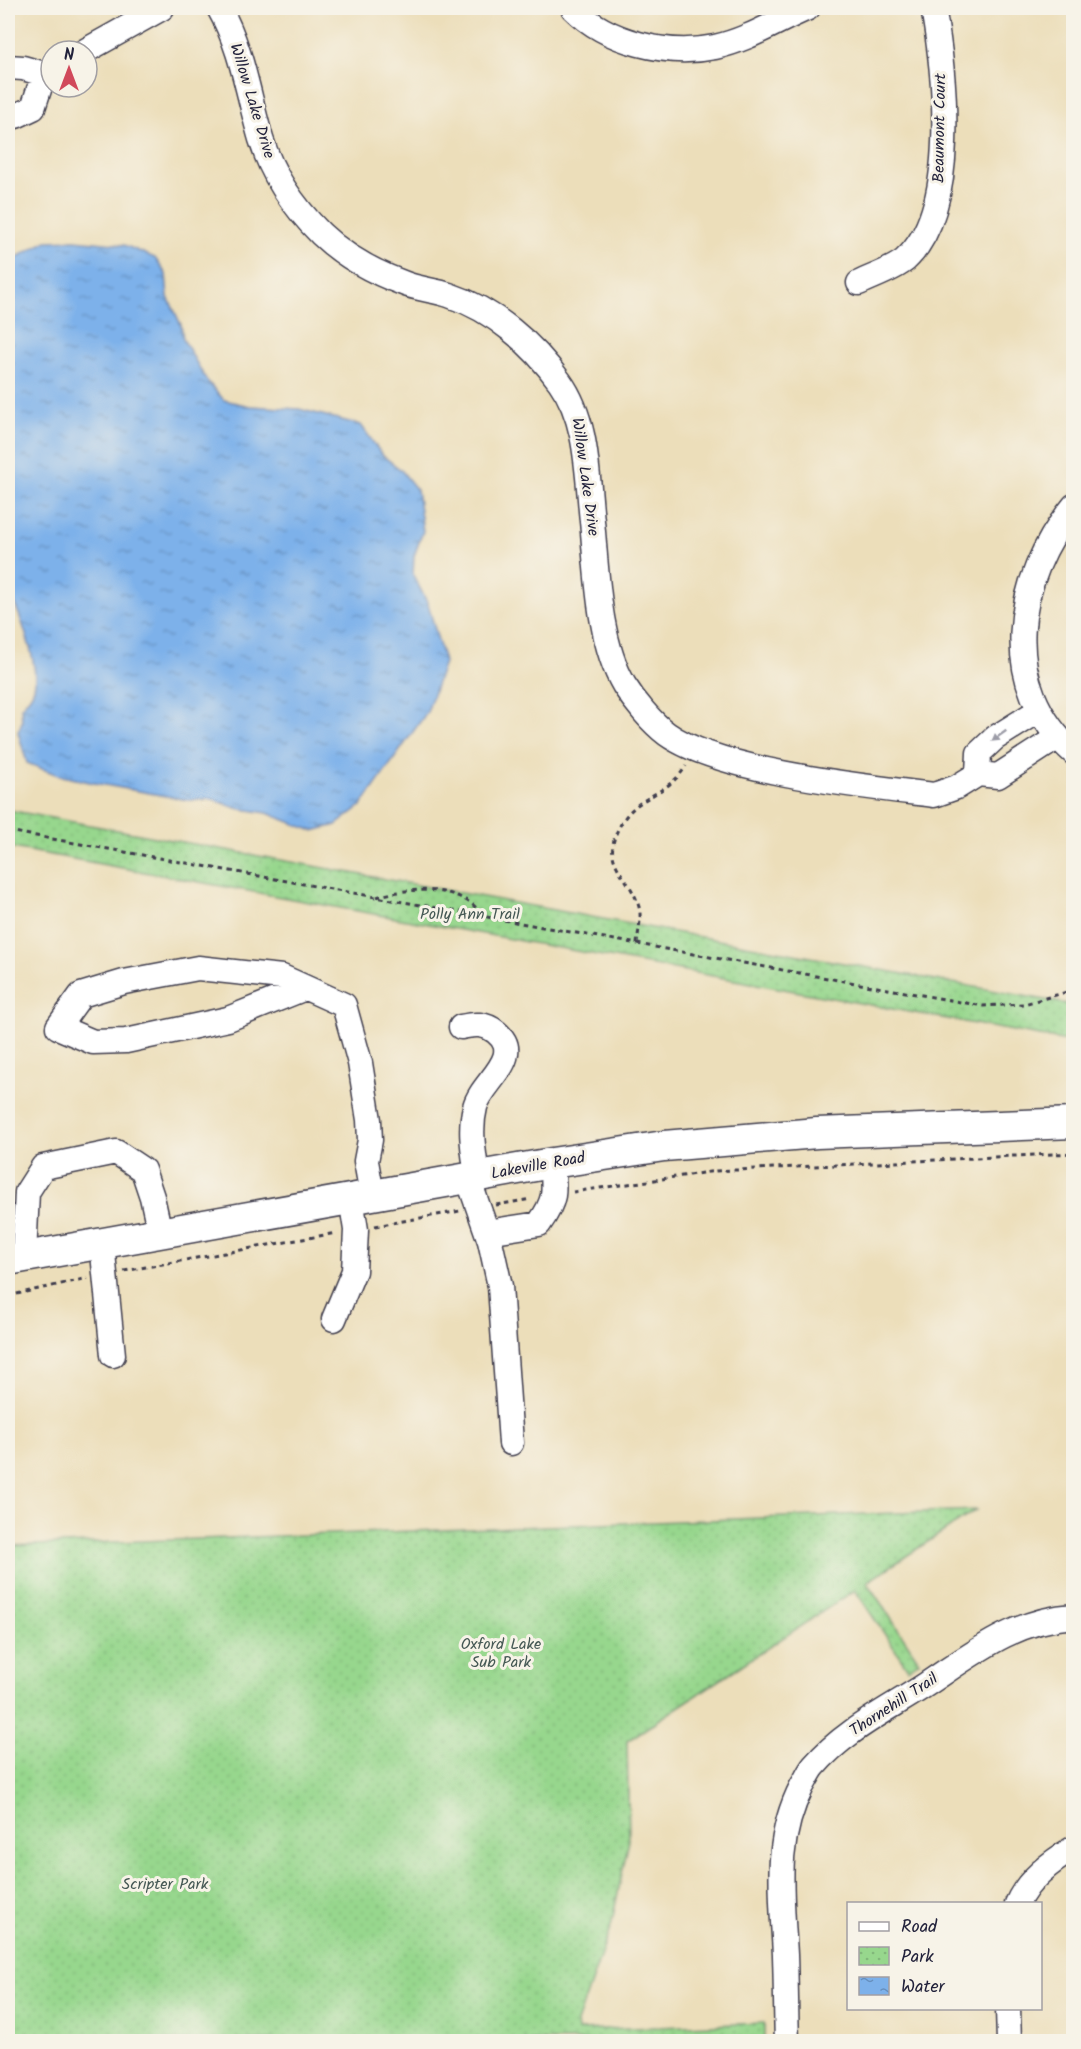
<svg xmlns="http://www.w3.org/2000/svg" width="1081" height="2049" viewBox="0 0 1081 2049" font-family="Kalam,sans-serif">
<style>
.park{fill:url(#park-dots);stroke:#5c7c64;stroke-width:1.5}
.water{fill:url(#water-ripples);stroke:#506a92;stroke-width:1.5}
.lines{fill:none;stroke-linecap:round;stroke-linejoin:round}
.minor-casing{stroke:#403e4e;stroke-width:27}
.major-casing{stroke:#403e4e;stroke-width:33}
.path{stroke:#403e4e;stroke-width:3;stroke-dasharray:4.5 4.5;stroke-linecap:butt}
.minor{stroke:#fff;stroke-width:24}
.major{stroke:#fff;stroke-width:30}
.oneway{fill:#9c9ca7}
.labels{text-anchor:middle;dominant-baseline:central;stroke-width:6;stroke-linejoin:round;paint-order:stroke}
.street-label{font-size:16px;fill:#22223b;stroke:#f7f3e8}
.park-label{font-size:16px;fill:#455854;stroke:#f7f3e8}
</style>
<defs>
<pattern id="park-dots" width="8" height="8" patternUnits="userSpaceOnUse" patternTransform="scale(1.5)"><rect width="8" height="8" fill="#97d78d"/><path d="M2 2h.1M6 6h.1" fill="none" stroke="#82b87b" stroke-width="1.8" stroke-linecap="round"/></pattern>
<pattern id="water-ripples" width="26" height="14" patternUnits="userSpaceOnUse" patternTransform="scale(1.5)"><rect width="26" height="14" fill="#7db1ea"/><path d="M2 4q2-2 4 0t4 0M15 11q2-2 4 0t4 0" fill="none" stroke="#6690bf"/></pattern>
</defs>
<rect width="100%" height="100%" fill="#f7f3e8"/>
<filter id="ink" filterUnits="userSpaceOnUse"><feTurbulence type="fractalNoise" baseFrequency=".0167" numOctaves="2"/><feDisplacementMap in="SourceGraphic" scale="12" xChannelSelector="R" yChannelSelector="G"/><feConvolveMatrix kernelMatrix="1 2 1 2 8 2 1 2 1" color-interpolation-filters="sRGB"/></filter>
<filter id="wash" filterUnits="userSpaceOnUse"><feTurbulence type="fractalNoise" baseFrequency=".008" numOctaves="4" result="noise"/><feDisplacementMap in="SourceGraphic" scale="24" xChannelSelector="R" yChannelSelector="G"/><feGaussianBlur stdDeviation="1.35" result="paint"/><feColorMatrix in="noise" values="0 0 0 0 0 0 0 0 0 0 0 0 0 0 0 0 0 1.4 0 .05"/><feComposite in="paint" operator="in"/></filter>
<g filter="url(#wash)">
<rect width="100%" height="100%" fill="#ecdeba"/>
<path class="park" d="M8 810 1073 1005V1042L8 847Z
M976 1510 867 1582 919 1661 908 1669 855 1590 627 1741 629 1840 611 1926 577 2023 578 2030 764 2023V2041H8V1546Z"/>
<path class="water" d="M75 240 124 245 155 258 166 274 168 297 181 325 183 339 207 381 224 400 250 406 299 409 361 425 382 455 401 470 417 490 423 531 414 556 413 575 428 604 444 662 427 712 361 806 336 825 313 831 267 813 236 808 213 799 188 800 94 783 58 775 27 763 18 732 22 722 21 707C26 701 32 696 34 688 40 665 18 610 8 588V262L47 241Z"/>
</g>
<g filter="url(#ink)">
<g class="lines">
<defs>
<path id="minor" d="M219 8C242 48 248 95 261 139 272 175 294 207 321 234 344 256 373 272 403 283 417 289 434 290 449 295 494 310 533 344 560 382 588 421 587 475 592 521 597 571 598 641 624 685 634 701 652 723 667 734 720 772 868 787 934 795L957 787 978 774 998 776 1058 737
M573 8C607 42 667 57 715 47 748 40 777 21 808 8
M85 51 162 8
M8 67 23 68 44 74
M8 114 16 116 33 108 44 74 51 70
M859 283C873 276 893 270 905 260 960 210 945 74 933 8
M1074 506C1014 579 997 685 1074 753
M978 774 979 753 995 738 1038 711
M305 988 228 1019 126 1041 93 1042 58 1027 81 995 124 982 198 968 282 977 344 1005 360 1063 369 1120 370 1140 366 1161 372 1195
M461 1027C474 1024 485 1023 496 1032 526 1057 481 1082 475 1107 469 1131 474 1153 477 1176
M468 1178 490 1241 500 1286 511 1443
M487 1232 539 1224C556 1200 555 1192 552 1163
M102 1243 113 1355
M24 1256 27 1192 43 1167 116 1152 143 1170 152 1197 160 1233
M334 1319 354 1271 356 1230 351 1198
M1017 1904C1028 1879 1051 1862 1074 1848
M1008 2008 1009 2042
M787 2042C786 2013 786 1984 785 1955 782 1894 773 1842 802 1786 806 1780 809 1772 814 1766 845 1730 888 1710 927 1684 975 1652 1015 1620 1074 1616"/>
<path id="major" d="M8 1260 552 1163 664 1146 817 1133 1074 1123"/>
</defs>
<use href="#minor" class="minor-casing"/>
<use href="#major" class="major-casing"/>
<path class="path" d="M8 831 983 1006 1024 1004 1074 990
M377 897C409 887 462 884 483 916
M637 944C638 932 642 918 639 907 629 871 595 864 624 819 640 795 669 794 686 766
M573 1192 716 1171 1074 1153
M496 1205 531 1199
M375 1226 460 1211
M124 1271 336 1233
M8 1296 88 1278"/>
<use href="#minor" class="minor"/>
<use href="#major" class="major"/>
</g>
<defs><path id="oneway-solid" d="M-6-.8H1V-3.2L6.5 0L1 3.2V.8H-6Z" transform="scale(1.5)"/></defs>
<use class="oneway" href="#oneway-solid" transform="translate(999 736) rotate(144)"/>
</g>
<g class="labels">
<g class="street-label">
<text transform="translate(252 101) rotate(73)">Willow Lake Drive</text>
<text transform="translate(940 128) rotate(-89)">Beaumont Court</text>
<text transform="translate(585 477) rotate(82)">Willow Lake Drive</text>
<text transform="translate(538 1166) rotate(-10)">Lakeville Road</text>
<text transform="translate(894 1705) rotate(-33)">Thornehill Trail</text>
</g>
<g class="park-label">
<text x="470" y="914">Polly Ann Trail</text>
<text x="501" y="1644">Oxford Lake<tspan x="501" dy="18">Sub Park</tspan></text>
<text x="165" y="1884">Scripter Park</text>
</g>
</g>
<rect width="1081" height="2049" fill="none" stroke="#f7f3e8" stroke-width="30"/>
<rect x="847" y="1902" width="195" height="108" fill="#f7f3e8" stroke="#a29fa3" stroke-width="1.5"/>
<rect x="859" y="1922" width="30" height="9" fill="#ffffff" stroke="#a29fa3" stroke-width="1.5"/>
<text x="901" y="1932" font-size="18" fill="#22223b">Road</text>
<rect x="859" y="1947" width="30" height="18" fill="url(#park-dots)" stroke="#a29fa3" stroke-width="1.5"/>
<text x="901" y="1962" font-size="18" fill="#22223b">Park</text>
<rect x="859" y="1977" width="30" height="18" fill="url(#water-ripples)" stroke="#a29fa3" stroke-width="1.5"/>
<text x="901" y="1992" font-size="18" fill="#22223b">Water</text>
<g transform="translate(69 69)"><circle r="28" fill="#f7f3e8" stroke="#a29fa3" stroke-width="1.5"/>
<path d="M0-4.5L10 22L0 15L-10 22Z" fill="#d1495b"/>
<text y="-9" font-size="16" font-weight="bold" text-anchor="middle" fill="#22223b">N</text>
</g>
</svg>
